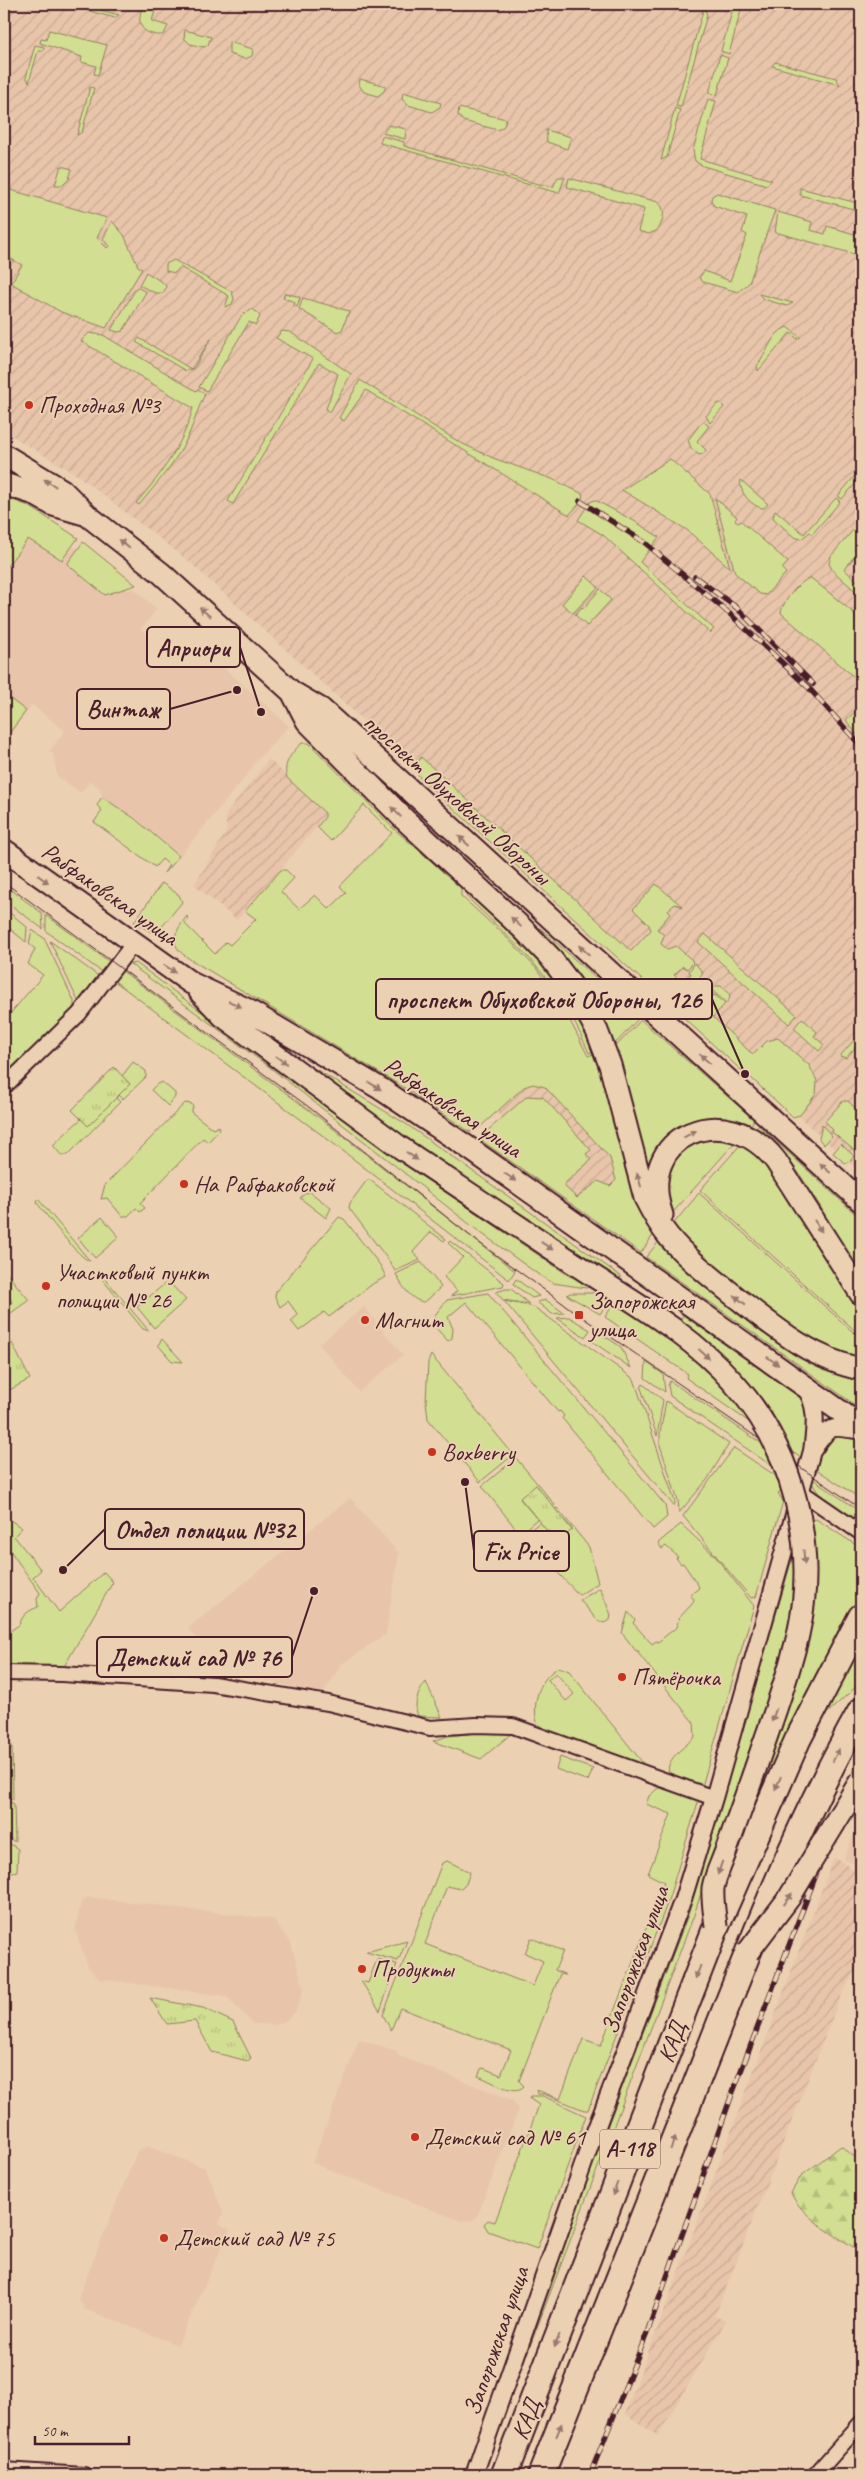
<svg xmlns="http://www.w3.org/2000/svg" width="865" height="2479" viewBox="0 0 865 2479" font-family="Caveat,sans-serif">
<style>
.built{fill:#e8c5aa}
.industrial{fill:url(#industrial-furrows)}
.grass{fill:#d2de91;stroke:#8e7e5e;fill-rule:evenodd}
.forest{fill:url(#forest-firs);stroke:#8e7e5e}
.park{fill:url(#park-tufts);stroke:#8e7e5e}
.lines{fill:none;stroke-linecap:round;stroke-linejoin:round}
.minor-casing{stroke:#4a1f2b;stroke-width:18}
.tertiary-casing{stroke:#4a1f2b;stroke-width:20}
.primary-casing{stroke:#4a1f2b;stroke-width:25}
.motorway-casing{stroke:#4a1f2b;stroke-width:29}
.minor{stroke:#ebd1b2;stroke-width:14}
.tertiary{stroke:#ebd1b2;stroke-width:16}
.primary{stroke:#ebd1b2;stroke-width:21}
.motorway{stroke:#ebd1b2;stroke-width:25}
.tram{stroke:#4a1f2b;stroke-width:1}
.rail-casing{stroke:#4a1f2b;stroke-width:5.5}
.rail{stroke:#ebd1b2;stroke-width:4;stroke-dasharray:11;stroke-linecap:butt}
.primary-bridge-casing{stroke:#4a1f2b;stroke-width:25;stroke-linecap:butt}
.primary-bridge{stroke:#ebd1b2;stroke-width:21}
.oneway{fill:#9a786e}
.poi-dot{fill:#c8321e;stroke:#ebd1b2;stroke-width:2}
.labels{text-anchor:middle;dominant-baseline:central;stroke-width:4;stroke-linejoin:round;paint-order:stroke}
.shield{fill:#ebd1b2;stroke:#7a5454;stroke-width:1}
.shield-label{font-size:22px;font-weight:bold;fill:#4a1f2b}
.poi-label{font-size:24px;fill:#4a1f2b;stroke:#ebd1b2;text-anchor:start}
.street-label{font-size:24px;fill:#4a1f2b;stroke:#ebd1b2}
.leader{fill:none;stroke:#4a1f2b;stroke-width:2}
.callout-dot{fill:#4a1f2b;stroke:#ebd1b2;stroke-width:2}
.callout{fill:#ebd1b2;stroke:#4a1f2b;stroke-width:2}
.callout-label{font-size:25px;text-anchor:middle;font-weight:bold;fill:#4a1f2b}
</style>
<defs>
<pattern id="industrial-furrows" width="10" height="10" patternUnits="userSpaceOnUse" patternTransform="scale(1.25)"><rect width="10" height="10" fill="#e8c5aa"/><path d="M-1 1l2-2M0 10L10 0M9 11l2-2" fill="none" stroke="#c8a992"/></pattern>
<pattern id="forest-firs" width="22" height="20" patternUnits="userSpaceOnUse" patternTransform="scale(1.25)"><rect width="22" height="20" fill="#d2de91"/><path d="M5 1l3.5 6h-7zM16 11l3.5 6h-7z" fill="#b6be7d"/></pattern>
<pattern id="park-tufts" width="24" height="20" patternUnits="userSpaceOnUse" patternTransform="scale(1.25)"><rect width="24" height="20" fill="#d2de91"/><path d="M3 7l-1-3M5 7V3M7 7l1-3M15 17l-1-3M17 17v-4M19 17l1-3" fill="none" stroke="#b6be7d"/></pattern>
</defs>
<rect width="100%" height="100%" fill="#ebd1b2"/>
<filter id="ink" filterUnits="userSpaceOnUse"><feTurbulence type="fractalNoise" baseFrequency=".02" numOctaves="2"/><feDisplacementMap in="SourceGraphic" scale="10" xChannelSelector="R" yChannelSelector="G"/><feConvolveMatrix kernelMatrix="1 2 1 2 8 2 1 2 1" color-interpolation-filters="sRGB"/></filter>
<g filter="url(#ink)">
<path class="built" d="M4 507 69 543 128 590 133 588 157 609 141 629 161 646 168 637 192 659 220 664 289 726 254 764 252 769 180 856 133 816 128 815 103 797 99 788 90 781 81 793 57 776 53 753 49 751 65 731 32 705 8 738 4 736Z
M364 1307 403 1355 359 1392 319 1344Z
M350 1498 399 1553 386 1634 342 1664 323 1694 260 1679 222 1673 188 1628Z
M861 1814V1867L844 1859Z
M88 1897 273 1919 291 1943 304 1989 296 2011 287 2020 276 2025 253 2024 226 1996 99 1979 88 1967 75 1930 81 1902Z
M359 2039 397 2051V2055L512 2100 516 2104 518 2111 477 2217 473 2220 461 2221 312 2163Z
M147 2146 206 2168 223 2212 219 2224 230 2229 178 2345 84 2309 78 2298 137 2151Z"/>
<path class="industrial" d="M4 4H861V1173L186 559 77 475 4 431Z
M269 759 325 813V817L237 920 194 885 226 832V814Z
M538 1067 616 1155 623 1184 580 1202 553 1177 492 1107Z
M834 1857 861 1875V1961L841 1996 715 2316 726 2321 658 2436 625 2414Z"/>
<path class="grass" d="M76 4H78L119 15 115 18 75 7Z
M143 4H157L152 21 168 26 164 34C159 36 157 35 152 34 136 29 139 17 143 4Z
M738 5 742 6 729 54 721 51 733 8Z
M704 7 707 15 681 107 676 106Z
M49 30 107 45 98 75 94 74 96 66 81 62 82 57 40 43 41 39 46 40Z
M185 30 211 37 208 45 204 47 190 44 184 38Z
M229 42 253 49 252 56 245 59 229 54Z
M35 45 44 47 43 51H38L29 82 26 77Z
M720 55 728 58 717 95 709 93Z
M775 62 836 78 840 85 772 66Z
M360 79 386 86 384 91 378 96 364 92 359 85Z
M90 87 94 88 82 132 77 135Z
M403 92 441 103 440 107 432 112 408 105 402 99Z
M708 99 716 101 700 159 772 180 767 185 703 166 695 161 693 150Z
M459 108 506 119 504 126 498 130 463 121 458 115Z
M675 108 680 110 668 153 667 157 661 160Z
M389 125 406 129 405 139 383 133Z
M546 130 571 137 567 149 547 142Z
M382 136 404 142V146L534 183 553 187 558 177H565L559 193 380 143Z
M61 166 72 169 69 179 63 185H55Z
M569 178 658 202C667 210 663 221 658 230L649 234 638 231 644 209 567 187Z
M4 188 107 218 97 238 107 248 109 246 103 239 112 221 124 235 138 266 142 269 106 328 61 312 11 283 22 265 4 255Z
M800 188 861 204V211L800 195Z
M717 193 775 210 749 283 738 292 703 282 699 278 704 271 730 281 747 235 742 232 747 217 714 206 711 200 712 196Z
M778 212 812 222 810 230 825 234 827 226 861 236V256L775 232Z
M174 260 232 292 234 299 232 304 225 307 229 296 180 267 175 273 166 271V264Z
M146 272 165 284 166 288 163 293H155L139 285Z
M137 287 146 292 123 331 118 332 111 330Z
M285 293 300 297 297 307 294 305 295 302 283 298Z
M759 294 793 303 787 306 763 299Z
M303 298 349 311 342 330 337 332 299 309Z
M253 309 260 316 256 325 249 322 207 391 199 387 242 315Z
M787 327 800 337 798 339 790 333 758 371 757 366C767 354 771 333 787 327Z
M282 331 290 332 351 374 330 412 326 409 338 374 319 363 233 504 228 501 313 359 276 338Z
M89 333 103 335 196 391 198 389 205 394C198 407 195 421 189 434 178 460 157 483 139 505L136 503C161 475 183 445 193 408L81 341Z
M139 338 191 369 211 339 194 368 186 371 136 342Z
M360 380 459 442 493 458 552 479 583 494 581 502 569 515 366 390 344 421 339 418Z
M720 403 724 407 710 423 706 416 717 404Z
M704 422 709 426 697 441 706 450 703 454 699 455 691 448 688 440 701 423Z
M670 459 710 494 730 568 687 530 622 490Z
M861 469V477L842 499 838 496Z
M741 480 768 504 764 508C753 508 738 492 741 480Z
M4 497 29 506 78 538 62 560 28 539 4 570Z
M715 498 737 517 735 520 739 523 741 521 788 562 782 569 786 573 766 595 760 594 735 573Z
M836 498 840 502 812 534 810 532 801 539 794 537 773 518 775 510 804 534Z
M595 500 636 522 659 537 640 562 714 629 710 633 603 535 578 520 590 502Z
M854 529 861 536V542L854 550 857 553 844 569 861 585V596L833 571 829 564 831 556Z
M83 542 136 585 105 595 67 564Z
M586 576 598 587 573 613 562 604Z
M811 578 855 614 861 654V683L781 613C782 602 800 580 811 578Z
M600 589 611 600 587 626 575 615 582 607 584 608Z
M4 694 26 711 7 736 4 734Z
M857 710 861 716V740L846 720Z
M302 743H309L394 829 461 887V896L507 938 536 968 561 1003 588 1056 618 1044 641 1020 753 1119V1122L653 1235 641 1253 482 1141 487 1131 527 1096 543 1097 591 1150 586 1154 591 1160 563 1185 577 1198 598 1181 610 1186 616 1180 610 1158 545 1087 533 1084 524 1087 479 1128 470 1132 403 1087 193 961C169 947 171 937 187 916L188 919 185 924 215 954 226 942 230 945 256 919 245 911 281 870H286L294 878 281 892 299 909 315 895 329 909 346 893 340 886 392 833 364 805 331 841 317 827 325 817V813L287 778C282 764 292 752 302 743Z
M421 757 631 951 651 930 649 925 633 909 656 884 683 907 675 904 668 910 671 913 657 929 664 935 661 944 667 949 676 946 692 960 693 963 687 969 683 966 674 975 682 982 691 974 689 971 695 963 703 973 698 980 714 994 709 999 715 995 725 1004 713 1017 750 1052 754 1054 767 1041 778 1038 809 1065 817 1081 816 1094 800 1115 793 1117 749 1076 750 1075 743 1069 741 1070 420 778 415 768Z
M102 797 134 818 179 856 164 873 169 865 162 859 155 867 94 822 102 811 97 805Z
M162 883 179 895 182 902 161 928 151 932 134 922Z
M4 885 42 913 43 929 4 900Z
M468 893 520 943 539 927 639 1018 617 1042 589 1053C578 1028 566 1004 549 982 525 950 494 924 466 896Z
M4 908 27 927 26 942 4 924Z
M46 915 111 963 103 973 46 931Z
M32 930 44 938 74 1001V1008L4 1078V1021L43 975 28 964 35 949 29 944Z
M705 934 797 1015 789 1024 698 942Z
M50 941 100 977 79 1003Z
M136 963 423 1177 571 1277 583 1258 366 1110 299 1059 406 1124 622 1277 586 1288 553 1283 539 1275 477 1230 272 1069 130 964Z
M121 970 321 1119 515 1271 509 1280 334 1144 113 980Z
M716 986H721L729 993 730 998 726 1003 712 990Z
M802 1018 817 1032 814 1036 824 1045 819 1051 794 1028Z
M856 1038 860 1042 846 1058 840 1056Z
M133 1062 146 1071V1077L123 1099 119 1095 130 1084 122 1076Z
M162 1082 175 1093V1097L168 1106 151 1090 157 1084Z
M116 1098 120 1102 68 1155H61L53 1145 81 1119 88 1126Z
M843 1101H848L861 1114V1156L832 1132 833 1130 825 1121Z
M185 1103 192 1104 193 1107 191 1112 213 1129 219 1126 220 1129 208 1142 203 1138 148 1195 140 1203 145 1208 140 1212 136 1208 128 1216H122L107 1198 101 1199 105 1185Z
M758 1125 861 1219V1277C833 1231 808 1177 770 1138L756 1154 778 1181 861 1313V1336L700 1190Z
M822 1125 832 1136 824 1145 819 1139Z
M841 1144 854 1156 846 1164 833 1153Z
M367 1180H370L446 1239 444 1241 431 1232 413 1252 420 1260 395 1271 389 1261 349 1208 350 1203Z
M310 1192 331 1208 326 1218 300 1198 306 1193Z
M699 1193 861 1339V1409L646 1257Z
M38 1199 90 1261C80 1260 45 1213 37 1203Z
M102 1217 119 1237 95 1258 78 1238Z
M339 1217 344 1219 380 1265 386 1277 374 1283 329 1317 324 1312 299 1331 291 1321 298 1315 288 1301 280 1307 275 1297 276 1291Z
M450 1241 504 1283 503 1286 451 1296 457 1291 444 1277 463 1257 448 1243Z
M421 1262 441 1287 425 1302C412 1302 401 1285 396 1274Z
M4 1270 29 1300 4 1318V1307L12 1302 4 1288Z
M98 1270 149 1331 143 1329 98 1274Z
M516 1279 539 1296 532 1298 513 1284Z
M168 1281 186 1300 154 1328 137 1307Z
M506 1289H511L529 1304 503 1300 496 1292Z
M622 1291 677 1326 683 1315 802 1399C817 1414 806 1441 801 1458L686 1378 688 1374 605 1317Z
M488 1293 665 1505 667 1517 653 1529 562 1418 564 1416 560 1411 558 1412 466 1302 448 1317 453 1329 452 1338 448 1341 435 1327 434 1316 447 1300Z
M570 1293H596L609 1300 600 1314 567 1295Z
M546 1300 564 1313 552 1314 537 1302Z
M504 1301 534 1307 634 1379 675 1502 674 1506Z
M569 1317 590 1330 585 1337 557 1318Z
M597 1331 621 1347 631 1368 590 1340Z
M162 1339 183 1362 172 1361 158 1345Z
M431 1355 512 1453V1456L480 1482 428 1419 426 1401 428 1362Z
M646 1362 663 1374 665 1392 645 1378Z
M670 1381 761 1443 772 1466 670 1396 668 1385Z
M643 1384 663 1400 657 1436 641 1388Z
M666 1401 729 1444 707 1480 679 1513 678 1501 660 1445V1433Z
M848 1432 861 1443V1499L816 1469 825 1439Z
M734 1448 776 1476 781 1491 778 1493 783 1501 756 1597 751 1598 683 1516Z
M516 1458 555 1505 553 1507 536 1486 520 1499 537 1519 520 1534 482 1486Z
M813 1479 861 1512V1524L819 1494 812 1483Z
M557 1508 589 1547 598 1583 579 1595 523 1536 540 1522 557 1542 572 1529 555 1509Z
M4 1516 22 1528 14 1536 41 1570 33 1577 59 1612 104 1572 113 1582 62 1670 4 1664V1635L19 1625C23 1614 28 1611 38 1607L37 1599 40 1593 4 1542Z
M816 1519 861 1548V1682L731 1802 694 1915 527 2354 591 2169 689 1912 793 1556 798 1526Z
M681 1524 715 1556 754 1606 701 1790 670 1775C662 1761 686 1746 695 1737L694 1723 638 1653 639 1651H636L622 1633 628 1612 635 1620 633 1623 652 1644 656 1641 658 1642 678 1626 676 1623 679 1621 678 1619 693 1603 694 1599 690 1595 699 1588 698 1585 683 1563 681 1564 676 1558 678 1557 666 1546 662 1549 658 1543Z
M600 1588 611 1615 610 1620 604 1623 597 1620 580 1600Z
M559 1667 569 1671 643 1763V1766L548 1733 537 1723C532 1702 539 1678 559 1667ZM556 1673 574 1694 566 1701 548 1680Z
M426 1682 442 1717 418 1716C413 1705 418 1691 426 1682Z
M486 1732 512 1733 481 1759 433 1741 448 1736Z
M12 1745 13 1800 4 1794V1758Z
M560 1757 593 1769 588 1781 556 1769Z
M658 1788 671 1789 699 1799 667 1904 588 2110H584L544 2094H538L537 2090 560 2099 583 2039 601 2045 664 1882 648 1874 671 1814 646 1804 649 1796Z
M8 1801 14 1804 15 1842 4 1835V1808Z
M4 1840 18 1849 17 1871 4 1874Z
M447 1861 470 1872 466 1884 461 1889 447 1886 425 1944 533 1986 543 1961 525 1953 531 1938 563 1951 555 1970 566 1975 560 1974 519 2081 524 2086C515 2097 490 2080 478 2076L481 2069 483 2068 501 2075 511 2050 400 2008 391 2030 383 2015 442 1863Z
M407 1941 398 1961 366 1952Z
M377 1959 397 1964 380 2011 361 1981 368 1983Z
M531 2096H543L586 2116 537 2249 488 2231 484 2224 488 2220 495 2222 539 2105 530 2099Z"/>
<path class="forest" d="M841 2146 861 2162V2241L855 2248C833 2234 802 2217 791 2193L801 2176Z"/>
<path class="park" d="M114 1067 130 1084 88 1126 72 1110Z
M12 1343 30 1379 4 1393V1348Z
M536 1485 572 1530 557 1543 520 1498Z
M150 1998 203 2008 233 2022 251 2058 248 2061 212 2052 195 2021 167 2024Z"/>
<g class="lines">
<defs>
<path id="minor" d="M4 1087 79 1014 133 944
M800 1491 861 1533
M4 1673 62 1674 213 1684 328 1703 430 1728 476 1725 513 1726 714 1798
M4 2470 84 2475
M815 2475 861 2423"/>
<path id="tertiary" d="M813 1450C831 1423 831 1426 861 1431
M474 2475 594 2134 683 1899 714 1798 812 1451C815 1429 819 1404 803 1385"/>
<path id="primary" d="M4 455 62 490 87 515 161 573 292 692 321 709 861 1201
M4 484 32 493 53 505 84 514
M292 692 307 721 404 819 522 928 550 957 575 990 597 1031 610 1065 645 1198C652 1212 659 1225 669 1237 688 1260 714 1279 737 1298 774 1327 813 1360 861 1369
M4 850 191 983 246 1009 381 1089 466 1146 861 1426
M200 992 223 1016 401 1148 578 1266
M662 1215C634 1135 726 1096 776 1161L861 1294"/>
<path id="motorway" d="M504 2475 716 1927 798 1739 861 1617
M541 2475C593 2345 645 2215 696 2084 746 1957 794 1829 861 1711"/>
</defs>
<use href="#minor" class="minor-casing"/>
<use href="#tertiary" class="tertiary-casing"/>
<use href="#primary" class="primary-casing"/>
<use href="#motorway" class="motorway-casing"/>
<use href="#minor" class="minor"/>
<use href="#tertiary" class="tertiary"/>
<use href="#primary" class="primary"/>
<use href="#motorway" class="motorway"/>
<path class="tram" d="M4 882 310 1108 474 1239 579 1315 861 1509"/>
<defs>
<path id="rail" d="M580 501 644 542 731 615 808 687 861 746
M695 577 737 608 813 684
M590 2475 647 2333 731 2097 861 1757"/>
</defs>
<use href="#rail" class="rail-casing"/>
<use href="#rail" class="rail"/>
<defs>
<path id="primary-bridge" d="M578 1266C631 1301 691 1334 733 1382 794 1449 818 1547 798 1635 789 1674 775 1712 762 1749 751 1782 739 1815 727 1848 723 1860 715 1875 713 1888 712 1900 715 1915 716 1927
M748 1952 789 1898 861 1780"/>
</defs>
<use href="#primary-bridge" class="primary-bridge-casing"/>
<use href="#primary-bridge" class="primary-bridge"/>
</g>
<defs><path id="oneway-solid" d="M-6-.8H1V-3.2L6.5 0L1 3.2V.8H-6Z" transform="scale(1.25)"/></defs>
<g class="oneway">
<use href="#oneway-solid" transform="translate(50 483) rotate(-149)"/>
<use href="#oneway-solid" transform="translate(124 544) rotate(-142)"/>
<use href="#oneway-solid" transform="translate(205 612) rotate(-139)"/>
<use href="#oneway-solid" transform="translate(396 812) rotate(-135)"/>
<use href="#oneway-solid" transform="translate(464 841) rotate(-138)"/>
<use href="#oneway-solid" transform="translate(43 879) rotate(36)"/>
<use href="#oneway-solid" transform="translate(516 922) rotate(-137)"/>
<use href="#oneway-solid" transform="translate(584 950) rotate(-138)"/>
<use href="#oneway-solid" transform="translate(170 969) rotate(34)"/>
<use href="#oneway-solid" transform="translate(235 1004) rotate(25)"/>
<use href="#oneway-solid" transform="translate(705 1059) rotate(-138)"/>
<use href="#oneway-solid" transform="translate(281 1060) rotate(36)"/>
<use href="#oneway-solid" transform="translate(375 1086) rotate(31)"/>
<use href="#oneway-solid" transform="translate(690 1134) rotate(-29)"/>
<use href="#oneway-solid" transform="translate(412 1156) rotate(35)"/>
<use href="#oneway-solid" transform="translate(825 1168) rotate(-138)"/>
<use href="#oneway-solid" transform="translate(510 1177) rotate(35)"/>
<use href="#oneway-solid" transform="translate(639 1180) rotate(-107)"/>
<use href="#oneway-solid" transform="translate(818 1226) rotate(57)"/>
<use href="#oneway-solid" transform="translate(547 1246) rotate(33)"/>
<use href="#oneway-solid" transform="translate(740 1300) rotate(-142)"/>
<use href="#oneway-solid" transform="translate(704 1354) rotate(42)"/>
<use href="#oneway-solid" transform="translate(773 1361) rotate(35)"/>
<use href="#oneway-solid" transform="translate(804 1557) rotate(86)"/>
<use href="#oneway-solid" transform="translate(774 1715) rotate(109)"/>
<use href="#oneway-solid" transform="translate(836 1755) rotate(-63)"/>
<use href="#oneway-solid" transform="translate(778 1783) rotate(114)"/>
<use href="#oneway-solid" transform="translate(720 1868) rotate(109)"/>
<use href="#oneway-solid" transform="translate(788 1899) rotate(-55)"/>
<use href="#oneway-solid" transform="translate(698 1972) rotate(111)"/>
<use href="#oneway-solid" transform="translate(673 2143) rotate(-69)"/>
<use href="#oneway-solid" transform="translate(615 2189) rotate(111)"/>
<use href="#oneway-solid" transform="translate(557 2341) rotate(111)"/>
<use href="#oneway-solid" transform="translate(559 2430) rotate(-68)"/>
</g>
</g>
<g class="poi-dot">
<circle cx="29" cy="405" r="5"/>
<circle cx="184" cy="1184" r="5"/>
<circle cx="46" cy="1286" r="5"/>
<rect x="574" y="1310" width="10" height="10" rx="2.5"/>
<circle cx="365" cy="1320" r="5"/>
<circle cx="432" cy="1452" r="5"/>
<circle cx="622" cy="1677" r="5"/>
<circle cx="362" cy="1969" r="5"/>
<circle cx="415" cy="2137" r="5"/>
<circle cx="164" cy="2238" r="5"/>
</g>
<g class="labels">
<rect class="shield" x="600" y="2129.5" width="60" height="39" rx="4"/>
<g class="shield-label">
<text x="630" y="2149">А-118</text>
</g>
<g class="poi-label">
<text x="39" y="405">Проходная №3</text>
<text x="194" y="1184">На Рабфаковской</text>
<text x="56" y="1272">Участковый пункт<tspan x="56" dy="28">полиции № 26</tspan></text>
<text x="589" y="1301">Запорожская<tspan x="589" dy="28">улица</tspan></text>
<text x="375" y="1320">Магнит</text>
<text x="442" y="1452">Boxberry</text>
<text x="632" y="1677">Пятёрочка</text>
<text x="372" y="1969">Продукты</text>
<text x="425" y="2137">Детский сад № 61</text>
<text x="174" y="2238">Детский сад № 75</text>
</g>
<g class="street-label">
<text transform="translate(457 799) rotate(42)">проспект Обуховской Обороны</text>
<text transform="translate(110 894) rotate(35)">Рабфаковская улица</text>
<text transform="translate(453 1107) rotate(34)">Рабфаковская улица</text>
<text transform="translate(635 1960) rotate(-70)">Запорожская улица</text>
<text transform="translate(672 2042) rotate(-69)">КАД</text>
<text transform="translate(496 2341) rotate(-71)">Запорожская улица</text>
<text transform="translate(526 2419) rotate(-68)">КАД</text>
</g>
</g>
<path class="leader" d="M261 712L240 647M237 690L170 709M745 1074L712 999M63 1570L105 1529M465 1482L474 1551M314 1591L292 1657"/>
<g class="callout-dot">
<circle cx="261" cy="712" r="5"/>
<circle cx="237" cy="690" r="5"/>
<circle cx="745" cy="1074" r="5"/>
<circle cx="63" cy="1570" r="5"/>
<circle cx="465" cy="1482" r="5"/>
<circle cx="314" cy="1591" r="5"/>
</g>
<g class="callout">
<rect x="147" y="627" width="93" height="40" rx="5"/>
<rect x="77" y="689" width="93" height="40" rx="5"/>
<rect x="376" y="979" width="336" height="40" rx="5"/>
<rect x="105" y="1509" width="199" height="40" rx="5"/>
<rect x="474" y="1531" width="95" height="40" rx="5"/>
<rect x="97" y="1637" width="195" height="40" rx="5"/>
</g>
<g class="callout-label">
<text x="193" y="656">Априори</text>
<text x="123" y="717">Винтаж</text>
<text x="544" y="1008">проспект Обуховской Обороны, 126</text>
<text x="205" y="1538">Отдел полиции №32</text>
<text x="521" y="1560">Fix Price</text>
<text x="194" y="1666">Детский сад № 76</text>
</g>
<rect width="865" height="2479" fill="none" stroke="#ebd1b2" stroke-width="20"/>
<rect x="10" y="10" width="845" height="2459" fill="none" stroke="#4a1f2b" stroke-width="2" filter="url(#ink)"/>
<path d="M35 2436v8h94v-8" fill="none" stroke="#4a1f2b" stroke-width="2.5"/>
<text x="42" y="2436" font-size="15" fill="#4a1f2b" stroke="#ebd1b2" stroke-width="4" paint-order="stroke">50 m</text>
</svg>
